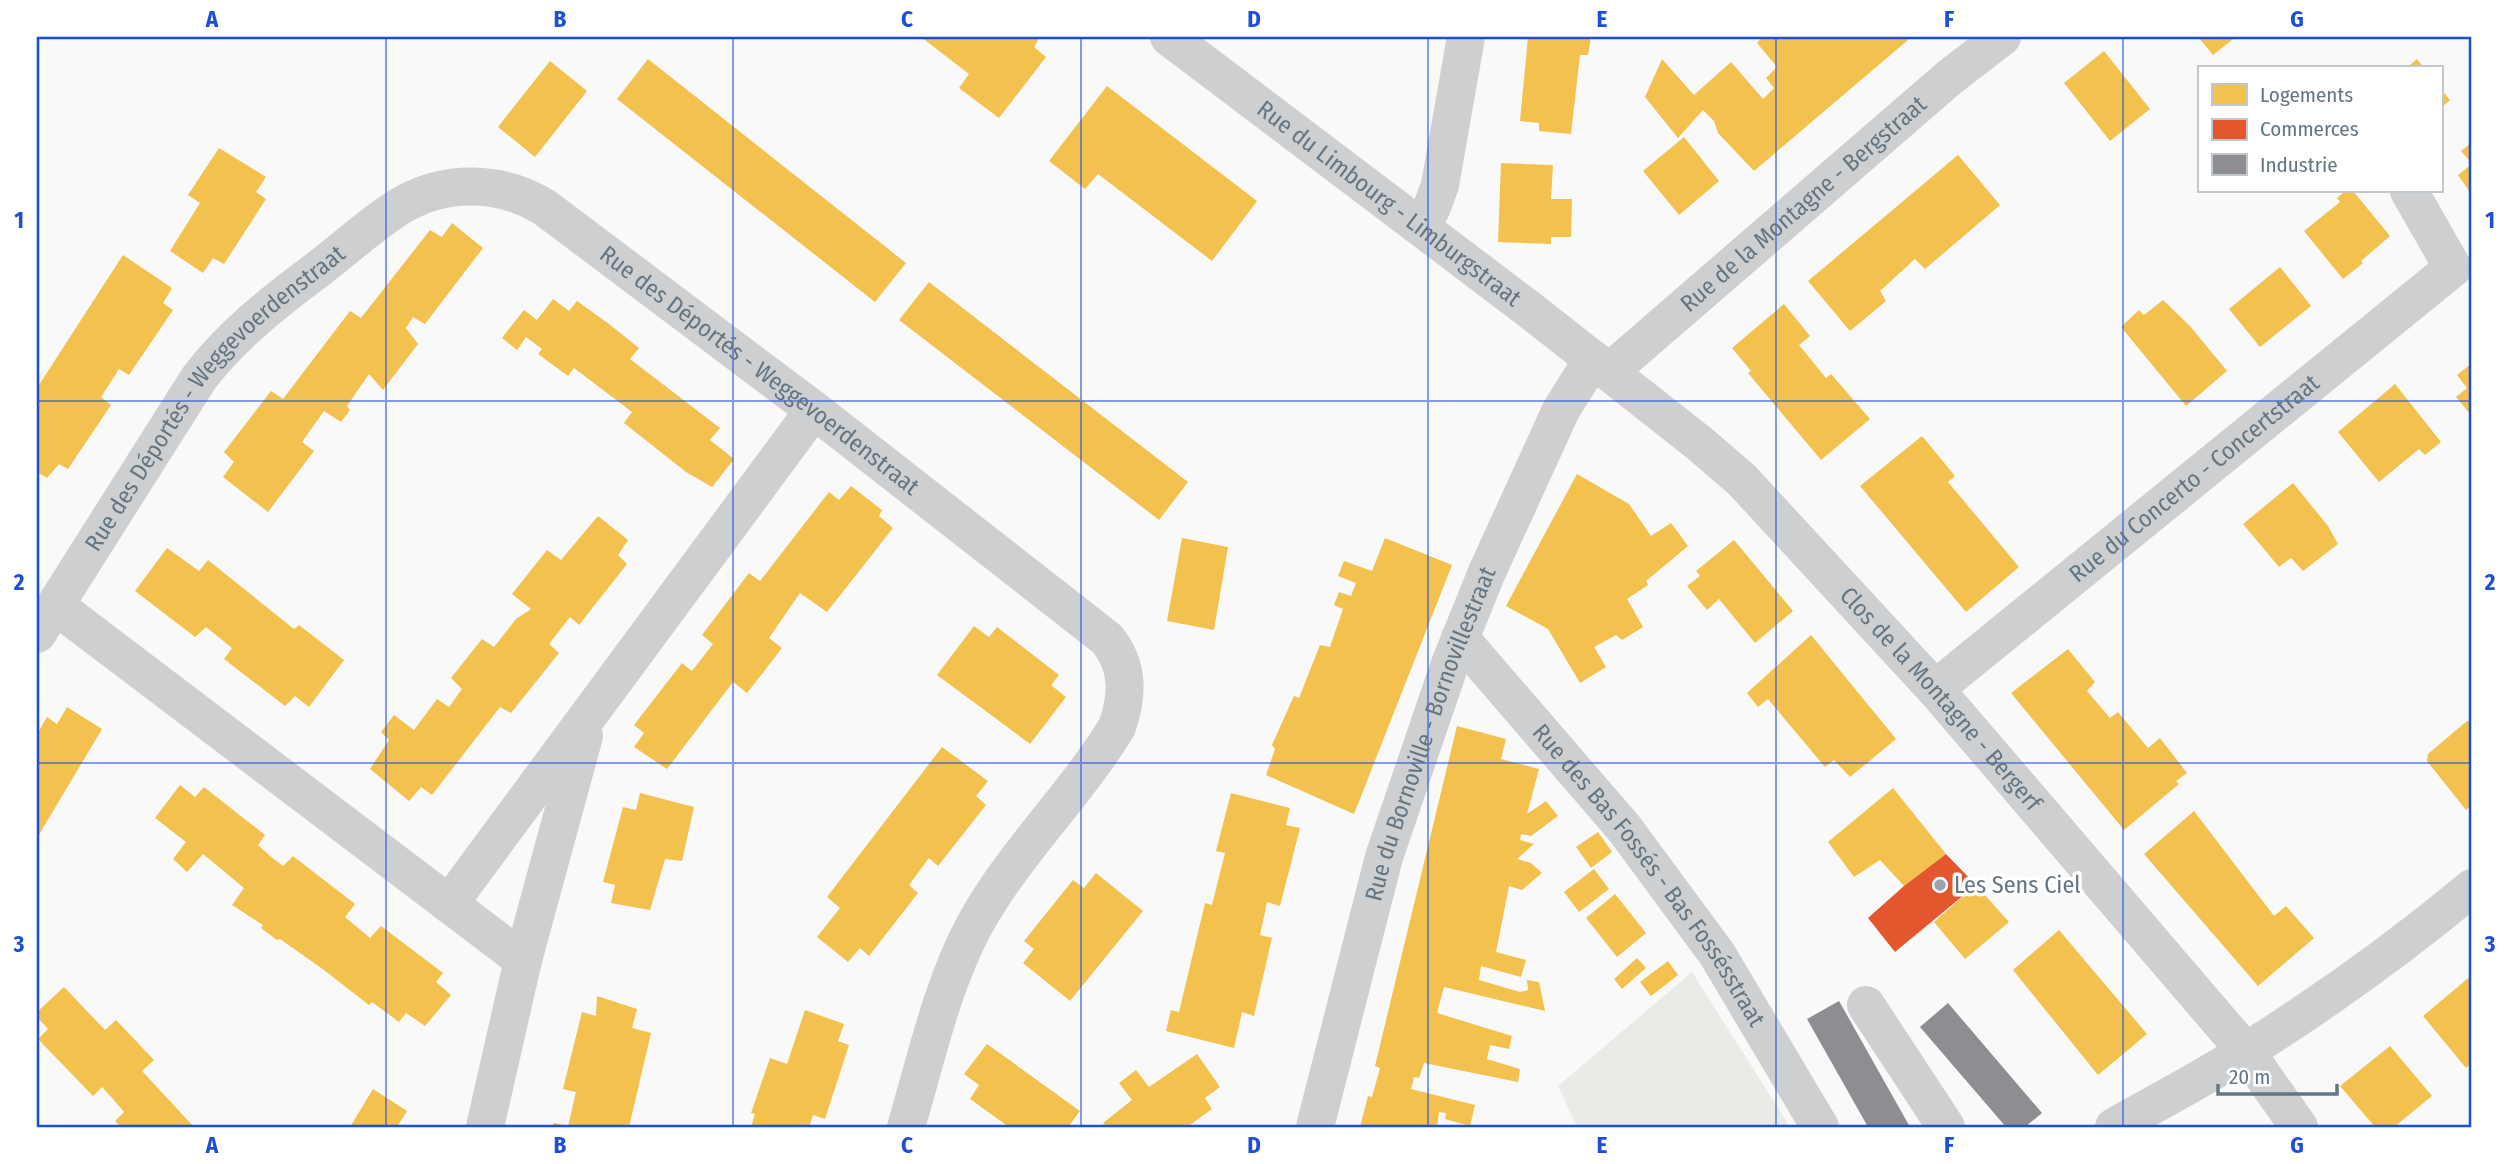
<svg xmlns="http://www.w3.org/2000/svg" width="2509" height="1164" viewBox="0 0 2509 1164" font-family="'Fira Sans Condensed',sans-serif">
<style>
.green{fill:#e8ebe6}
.homes{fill:#f2c14e}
.shops{fill:#e4572e}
.industry{fill:#8d8d92}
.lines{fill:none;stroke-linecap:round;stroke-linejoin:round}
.street{stroke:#cecfd0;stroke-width:38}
.grid{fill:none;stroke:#1d4ed8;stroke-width:2;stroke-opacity:0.55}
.poi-dot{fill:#99a4ac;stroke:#fff;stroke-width:2.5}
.labels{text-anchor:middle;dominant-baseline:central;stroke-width:7;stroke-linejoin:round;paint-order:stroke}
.street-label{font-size:24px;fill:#657683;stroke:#fff}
.poi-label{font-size:24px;fill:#657683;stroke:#fff;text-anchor:start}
.neatline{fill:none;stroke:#1d4ed8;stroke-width:2.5}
.grid-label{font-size:23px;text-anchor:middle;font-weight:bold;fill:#1d4ed8}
</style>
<rect width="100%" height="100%" fill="#f9f9f9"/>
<path class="green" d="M1692 972 1790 1127H1577L1558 1086Z"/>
<path class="homes" d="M921 37H1040L1034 47 1046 57 999 118 959 88 969 74Z
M1528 37H1591L1588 55H1580L1571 134 1539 131V123L1520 121Z
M1762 37H1905L1908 40 1754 171 1718 133 1714 121 1703 110 1678 138 1645 97 1662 59 1694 95 1731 62 1763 99 1774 88 1766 78 1777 67 1757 43Z
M2198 37H2236L2213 55Z
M2104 51 2150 109 2110 141 2064 83Z
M648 59 906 263 875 302 617 99Z
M2417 59 2424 68H2406Z
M550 61 587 91 535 157 498 127Z
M1107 86 1257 201 1212 261 1098 174 1085 189 1049 161Z
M2441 89 2450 100 2441 108Z
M1684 137 1719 181 1679 215 1643 171Z
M2472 142V195L2458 175 2472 164 2461 151Z
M219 148 266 177 256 192 266 199 224 264 213 258 203 273 170 251 200 203 188 195Z
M1958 155 2000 205 1925 269 1915 259 1880 291 1886 301 1850 331 1808 281Z
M1501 163 1553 165 1551 199H1572L1571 237H1551V244L1498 242Z
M2345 191H2353L2390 236 2361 261 2363 263 2343 279 2304 231 2340 202 2337 198Z
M452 223 483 248 425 324 413 317 406 328 418 344 383 390 369 374 347 406 350 410 341 422 324 411 302 442 314 451 268 512 223 477 234 462 224 452 271 391 283 399 350 311 361 318 430 230 442 237Z
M123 255 172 288 163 303 173 310 129 375 119 369 101 397 111 405 68 469 59 464 47 478 37 472V388Z
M2280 267 2311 306 2260 347 2229 309Z
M929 282 1188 482 1159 520 899 320Z
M553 299 569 311 577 301 609 324 639 348 630 359 720 428 710 440 734 459 712 487 686 472 624 423 632 412 574 368 568 376 538 354 542 349 526 337 517 350 502 338 524 310 537 320Z
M2163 300 2190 326 2227 371 2186 406 2121 327 2139 310 2144 315Z
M1784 304 1810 336 1799 345 1826 378 1831 374 1870 419 1821 460 1748 373 1751 371 1732 348Z
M2472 363V416L2456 397 2467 388 2457 375Z
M2395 384 2441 442 2425 455 2419 449 2379 482 2338 432Z
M1922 436 1955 476 1948 482 2019 567 1966 612 1860 486Z
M1577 474 1629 504 1651 536 1671 523 1688 546 1646 581 1648 585 1627 599 1643 627 1622 640 1616 635 1594 647 1606 667 1580 683 1548 629 1506 606Z
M2293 483 2328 526 2338 544 2303 571 2291 558 2279 567 2243 524Z
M851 486 882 510 879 516 893 528 827 612 800 593 769 638 782 648 747 693 733 682 667 769 634 747 644 733 634 725 682 663 692 671 713 644 702 635 749 573 760 581 829 492 839 500Z
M598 516 628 540 618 555 627 564 579 625 570 617 549 644 559 653 511 713 500 707 432 795 421 787 409 801 370 769 389 740 381 732 394 715 414 730 437 699 449 707 462 689 451 678 482 639 494 647 516 619 531 609 512 594 547 550 561 560Z
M1182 538 1228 547 1214 630 1167 621Z
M1385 538 1452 565 1354 814 1266 775 1275 749 1272 745 1294 696 1299 698 1320 645 1330 647 1343 609 1334 605 1339 592 1351 596 1356 583 1338 576 1344 561 1372 571Z
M1734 540 1793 611 1755 643 1719 599 1707 610 1687 586 1700 576 1696 571Z
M167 548 199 571 208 560 294 629 299 625 344 660 309 707 295 696 285 706 224 659 232 648 206 627 195 637 135 591Z
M974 626 989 637 997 627 1059 675 1051 685 1066 697 1030 744 937 675Z
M1811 635 1896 739 1850 777 1834 760 1825 767 1768 699 1758 707 1747 693Z
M2068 649 2095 682 2087 691 2110 718 2118 712 2148 748 2160 738 2187 773 2176 781 2179 784 2124 830 2011 693Z
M67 707 102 729 37 838V734L47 717 57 724Z
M2467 721H2472V805L2466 810 2427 761 2428 754Z
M1457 726 1506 739 1501 759 1539 769 1527 814 1546 801 1558 816 1531 836 1521 834 1520 840 1534 844 1517 859 1531 863 1542 873 1522 890 1509 886 1496 952 1526 960 1521 977 1481 966 1479 980 1520 992 1528 990 1527 980 1539 982 1545 1011 1444 987 1437 1013 1512 1036 1509 1049 1490 1045 1487 1059 1520 1069 1518 1082 1424 1063 1419 1078 1414 1077 1411 1089 1475 1105 1470 1126 1445 1119 1446 1113 1439 1112 1437 1127H1360L1368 1096 1372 1097 1380 1068 1375 1066Z
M942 747 988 781 976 796 986 805 938 866 929 858 909 885 918 893 869 956 860 948 848 962 817 937 840 908 827 897Z
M180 785 195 797 204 787 265 835 258 845 270 856 283 866 293 856 355 904 345 917 370 938 381 926 443 973 436 982 451 995 425 1026 406 1013 399 1022 372 1002 369 1005 324 970 280 939 277 940 261 928 263 925 232 905 244 888 203 854 187 872 173 859 186 842 155 818Z
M1893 788 1946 854 1904 886 1880 860 1854 877 1828 842Z
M640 793 694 807 682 861 665 859 650 910 611 903 615 885 603 882 623 807 636 810Z
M1231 793 1290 808 1286 825 1300 828 1280 906 1267 902 1260 935 1272 938 1254 1016 1242 1012 1234 1048 1166 1031 1171 1010 1179 1012 1205 903 1212 905 1225 853 1216 851Z
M2194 811 2274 916 2286 906 2314 938 2258 986 2144 854Z
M1598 832 1612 852 1591 868 1576 847Z
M1594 869 1609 889 1579 912 1564 892Z
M1096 873 1143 911 1070 1001 1023 963 1034 949 1024 941 1073 880 1084 888Z
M1976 885 2009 922 1965 959 1934 922Z
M1615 894 1646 933 1617 957 1586 918Z
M2059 930 2147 1034 2098 1075 2013 970Z
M1637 958 1646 968 1622 989 1614 979Z
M1668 961 1678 975 1651 996 1640 982Z
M2472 975V1063L2466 1068 2423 1016Z
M64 987 105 1030 116 1020 154 1060 142 1071 194 1127H121L115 1121 124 1112 113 1099 102 1087 93 1096 38 1039 48 1029 37 1017V1012Z
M597 996 637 1009 632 1028 651 1033 629 1127H553L554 1123 568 1126 576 1092 563 1089 582 1012 596 1016Z
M805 1010 844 1024 838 1041 849 1045 825 1119 813 1115 809 1127H751L755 1114 751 1113 770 1058 787 1064Z
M987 1044 1080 1111 1068 1127H1009L970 1099 979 1085 964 1074Z
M2390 1046 2432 1096 2394 1127H2375L2340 1086Z
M1197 1054 1220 1087 1205 1098 1212 1109 1187 1127H1107L1103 1123 1132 1100 1119 1083 1136 1070 1149 1087Z
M373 1089 407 1111 397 1127H350Z"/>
<path class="shops" d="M1946 854 1976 885 1895 952 1868 918 1904 886Z"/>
<path class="industry" d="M1839 1001 1910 1127H1868L1807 1019Z
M1948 1003 2042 1113 2025 1127H2006L1920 1027Z"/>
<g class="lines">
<g class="street">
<path id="s1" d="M1169 37 1526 307 1699 443 1742 480 1935 689 2246 1052 2299 1127"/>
<path d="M1421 227 1432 207 1440 185 1466 37"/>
<path id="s2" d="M1609 372 1950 77 2002 37"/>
<path d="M56 606 523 960"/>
<path id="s3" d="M37 634 199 378C232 335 274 302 317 270 345 249 372 223 402 205 447 179 501 181 544 207L814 410 1107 639C1129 666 1128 695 1117 727 1075 796 1013 854 974 926 941 988 926 1060 906 1127"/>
<path id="s4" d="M1460 638 1624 828 1717 954 1820 1127"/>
<path id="s5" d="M1935 689 2453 268 2409 191"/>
<path d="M449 904 814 410"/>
<path d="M1866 1005 1946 1127"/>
<path d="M485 1127 523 960 584 736"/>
<path id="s6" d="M1315 1127 1384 857 1451 661 1487 572 1561 410 1593 359"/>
<path d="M2114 1127C2158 1102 2204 1078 2248 1050 2326 1001 2401 947 2472 888"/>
</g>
</g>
<path class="grid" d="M386 37V1127M733 37V1127M1081 37V1127M1428 37V1127M1776 37V1127M2123 37V1127M37 401H2472M37 763H2472"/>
<circle class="poi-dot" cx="1940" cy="885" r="7"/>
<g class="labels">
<g class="street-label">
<text stroke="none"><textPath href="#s2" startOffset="257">Rue de la Montagne - Bergstraat</textPath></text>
<text stroke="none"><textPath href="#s1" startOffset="276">Rue du Limbourg - Limburgstraat</textPath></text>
<text stroke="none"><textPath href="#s3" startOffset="990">Rue des Déportés - Weggevoerdenstraat</textPath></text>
<text stroke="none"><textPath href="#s3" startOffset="298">Rue des Déportés - Weggevoerdenstraat</textPath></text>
<text stroke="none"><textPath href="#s5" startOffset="334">Rue du Concerto - Concertstraat</textPath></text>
<text stroke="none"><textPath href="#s1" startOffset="1020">Clos de la Montagne - Bergerf</textPath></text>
<text stroke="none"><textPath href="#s6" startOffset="410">Rue du Bornoville - Bornovillestraat</textPath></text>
<text stroke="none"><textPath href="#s4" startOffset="304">Rue des Bas Fossés - Bas Fossésstraat</textPath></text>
</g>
<g class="poi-label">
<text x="1954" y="885">Les Sens Ciel</text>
</g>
</g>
<rect width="2509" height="1164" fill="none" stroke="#ffffff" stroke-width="77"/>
<rect x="2198" y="66" width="245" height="126" fill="#ffffff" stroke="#c1c8cd" stroke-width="2"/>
<rect x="2212" y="84" width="35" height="21" fill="#f2c14e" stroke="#c1c8cd" stroke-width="2"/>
<text x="2260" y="102" font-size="21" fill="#657683">Logements</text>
<rect x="2212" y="119" width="35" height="21" fill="#e4572e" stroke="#c1c8cd" stroke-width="2"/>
<text x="2260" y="136" font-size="21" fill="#657683">Commerces</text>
<rect x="2212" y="154" width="35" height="21" fill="#8d8d92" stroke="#c1c8cd" stroke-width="2"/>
<text x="2260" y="172" font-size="21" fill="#657683">Industrie</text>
<path d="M2218 1084v10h119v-10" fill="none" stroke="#657683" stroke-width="3.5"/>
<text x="2229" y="1084" font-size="21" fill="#657683" stroke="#ffffff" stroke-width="5" paint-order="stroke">20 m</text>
<rect x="38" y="38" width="2432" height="1088" class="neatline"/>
<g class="grid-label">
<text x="212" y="27">A</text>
<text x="560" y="27">B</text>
<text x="907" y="27">C</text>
<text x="1254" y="27">D</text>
<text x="1602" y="27">E</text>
<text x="1949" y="27">F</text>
<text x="2297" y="27">G</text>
<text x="19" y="228">1</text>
<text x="2490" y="228">1</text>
<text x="19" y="590">2</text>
<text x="2490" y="590">2</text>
<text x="19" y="952">3</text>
<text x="2490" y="952">3</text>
<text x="212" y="1153">A</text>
<text x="560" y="1153">B</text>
<text x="907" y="1153">C</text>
<text x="1254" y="1153">D</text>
<text x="1602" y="1153">E</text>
<text x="1949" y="1153">F</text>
<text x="2297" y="1153">G</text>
</g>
</svg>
